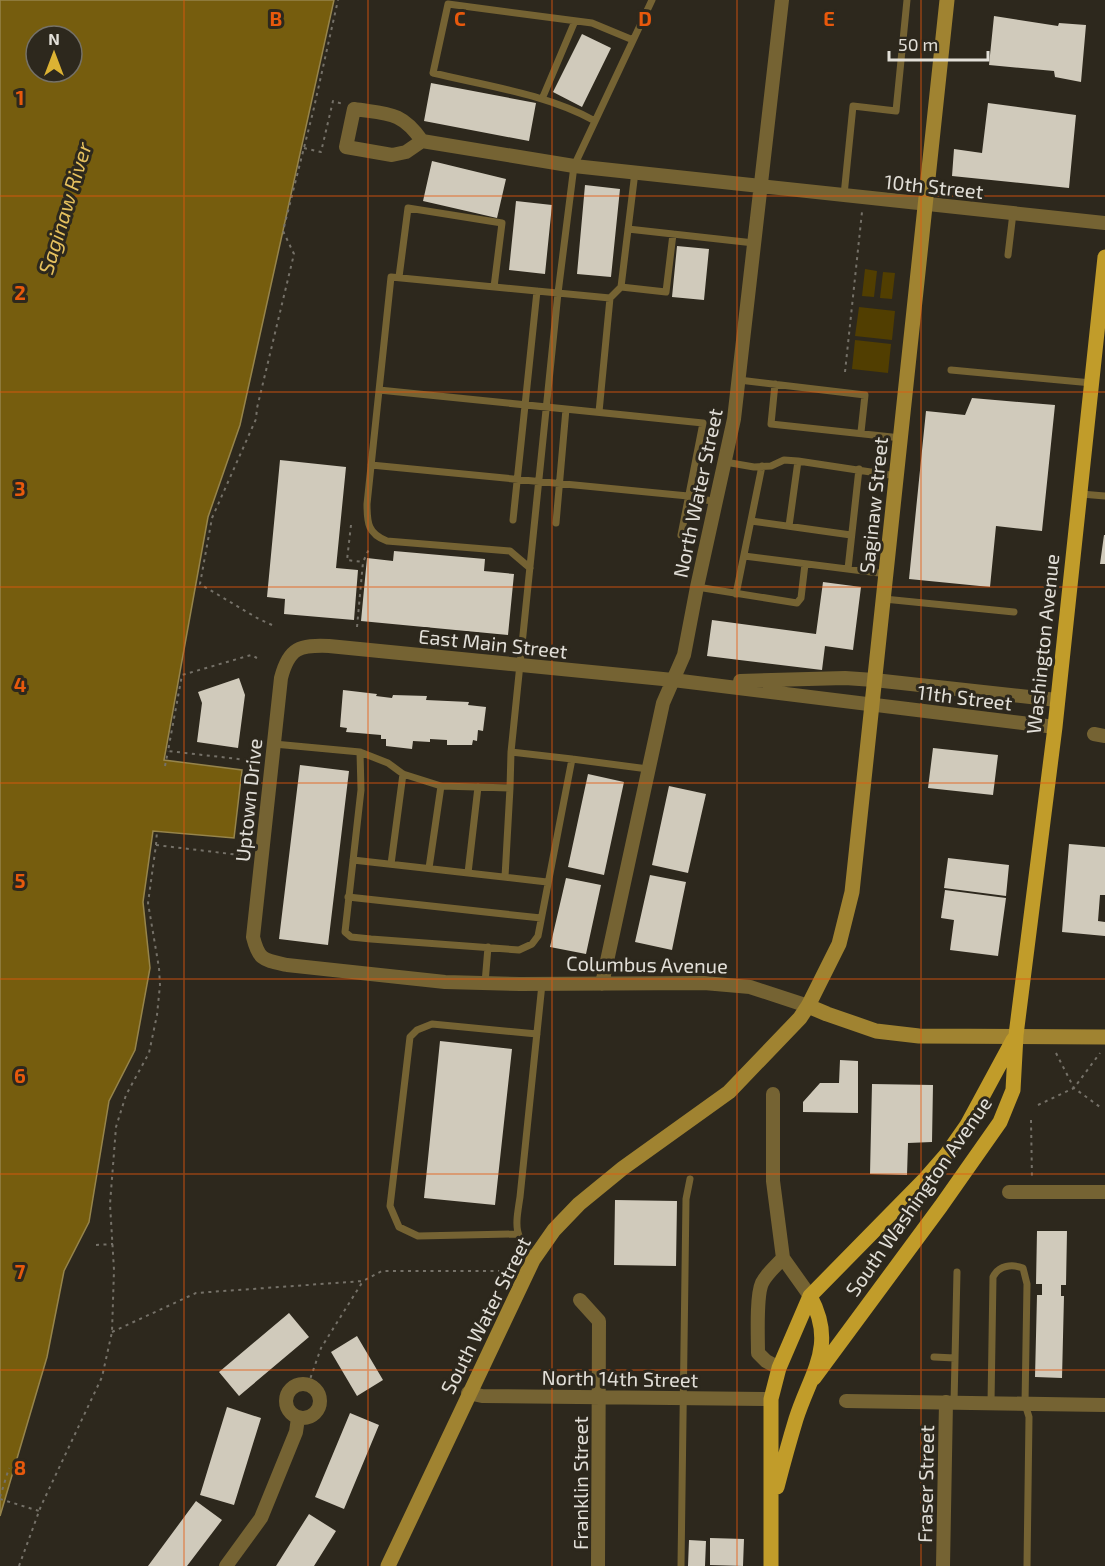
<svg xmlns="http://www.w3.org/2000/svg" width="1105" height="1566" viewBox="0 0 1105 1566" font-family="'Exo 2',sans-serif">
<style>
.green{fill:#513e01}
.water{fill:#765d0e;stroke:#96844b;stroke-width:1.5;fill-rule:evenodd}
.building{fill:#d0cabb}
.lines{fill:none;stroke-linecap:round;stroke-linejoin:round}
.path{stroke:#757168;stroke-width:2;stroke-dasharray:3 4.5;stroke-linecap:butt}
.lane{stroke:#756333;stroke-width:7}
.street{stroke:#756333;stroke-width:14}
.secondary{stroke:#a08331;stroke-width:15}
.primary{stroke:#c19c2a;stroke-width:15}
.grid{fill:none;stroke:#e8590c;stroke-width:1.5;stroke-opacity:0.55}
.labels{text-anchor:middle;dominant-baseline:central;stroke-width:6;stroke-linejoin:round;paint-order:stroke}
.street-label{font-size:20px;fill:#e2dfd8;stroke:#2d281d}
.water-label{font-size:21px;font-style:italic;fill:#e6c15e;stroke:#2d281d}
.grid-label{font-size:20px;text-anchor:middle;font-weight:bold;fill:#e8590c;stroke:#2d281d;stroke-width:6;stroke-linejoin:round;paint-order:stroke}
</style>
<rect width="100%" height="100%" fill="#2d281d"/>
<path class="green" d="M865 269 877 271 874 297 862 296Z
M883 272 895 273 892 299 880 298Z
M859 307 895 311 892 340 855 336Z
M855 340 891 344 888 373 852 369Z"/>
<path class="water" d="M0 0H334L240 425 208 517 164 760 242 770 234 838 153 831 143 902 150 968 135 1050 109 1101 89 1222 64 1271 47 1357 0 1516ZM36 36H72V72H36Z"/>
<path class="building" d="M994 16 1058 26 1059 23 1086 25 1081 82 1055 77 1054 71 989 65Z
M582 34 611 48 582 107 553 92Z
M431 83 536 103 529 141 424 121Z
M988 103 1076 115 1069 188 952 176 954 149 982 153Z
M432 161 506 179 497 218 423 201Z
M585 185 620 189 611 277 577 274Z
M516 201 552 205 545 274 509 270Z
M677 246 709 249 704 300 672 297Z
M972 398 1055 405 1042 531 996 526 990 587 909 579 926 411 965 415Z
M280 460 346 467 336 568 358 570 354 620 284 614 285 599 267 597Z
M1104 535H1105V564H1100Z
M394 551 485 559 484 571 514 574 508 635 361 621 367 558 393 561Z
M823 582 861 587 853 650 825 646 822 670 707 656 712 620 816 634Z
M239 678 245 695 238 748 197 742 202 703 198 692Z
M343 690 377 694 376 696 392 698 393 695 427 696 426 700 469 702 468 705 486 707 483 731 478 730 477 741 473 740 472 745H447V740L430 739V742L413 741 412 749 386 746V739H381V735L346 732 347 728 340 727Z
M933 748 998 755 993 795 928 788Z
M300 765 349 771 328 945 279 939Z
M588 774 624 782 604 875 568 867Z
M669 786 706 794 688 873 652 865Z
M1069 844 1105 847V895H1100L1098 921 1105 922V936L1062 932Z
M948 858 1009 865 1006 896 944 888Z
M650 875 686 882 672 950 635 942Z
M566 878 601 885 586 954 550 947Z
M945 890 1006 898 998 956 950 950 954 920 941 918Z
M440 1041 512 1049 495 1205 424 1198Z
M840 1060 858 1061V1113L803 1112V1102L820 1083H839Z
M872 1084 933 1085 932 1142 908 1143 907 1175 870 1174Z
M615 1200 677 1201 676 1266 614 1265Z
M1037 1231H1067L1066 1285H1061V1296H1064L1062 1378 1035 1377 1037 1295H1042V1284H1036Z
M289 1313 309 1337 239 1396 219 1372Z
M357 1336 383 1380 357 1396 331 1352Z
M227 1407 261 1418 234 1505 200 1495Z
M350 1413 379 1425 344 1509 315 1497Z
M196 1501 222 1520 187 1566H148Z
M309 1514 336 1531 314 1566H276Z
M710 1538 744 1539 743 1566 710 1565Z
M689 1540 706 1541 705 1566H688Z"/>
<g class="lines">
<path class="path" d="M304 148 321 152 333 101 343 104
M845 372 862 212
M351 525 347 560 363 562
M272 625 257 618 200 584 212 518 256 419 257 408 294 254 283 231 313 112 338 0
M357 627 363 562 370 547
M247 760 168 751 182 675 251 655 257 658
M165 766 168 751
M156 845 157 831
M1056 1053 1074 1088 1100 1107
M1038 1105 1074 1088 1100 1053
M1031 1120 1032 1179
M96 1245 113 1244
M112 1332 196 1293 363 1281 382 1271H510
M308 1385 321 1348 363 1281
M0 1497 9 1468
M0 1499 39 1511
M19 1566 41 1506 102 1377 112 1332 114 1270 110 1204 116 1127 126 1095 149 1053 157 1015 160 985 159 968 148 903 156 845 248 856"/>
<path class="lane" d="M542 99 575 21
M595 121C546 94 487 86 433 73L448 4 592 23 633 40
M844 195 853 106 896 111 907 0
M628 229 754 243
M1008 255 1013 213
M399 277 408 208 502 223 494 287
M621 287 666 292 673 234
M610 298 621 287 635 172
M951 370 1092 383
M739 380 865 395 861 432
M775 384 771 424 901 438
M379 390 703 423 681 535
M725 462 754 467 771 466 784 460 798 461 897 476
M371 465 688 496 716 502
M1081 494 1105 496
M513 520 537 291
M751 521 851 535
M556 523 566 409
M789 526 798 461
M744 556 887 574
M530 568 510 551 387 541C368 534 367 523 367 504L391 277 610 298 599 412
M848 569 859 469
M697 587 797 603 801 598 805 564
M736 594 762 466
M884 599 1014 612
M274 744 360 752 388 763 403 774 441 786 510 788 511 752 558 293 574 166 652 0
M360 752 361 790 345 932 351 937 371 939 519 950 532 944 538 936 572 759 511 752
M572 759 648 769
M353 860 547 882
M391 864 403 774
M429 868 441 786
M468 873 478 787
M505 877 510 788
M348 897 541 918
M485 983 488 947
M516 1234 418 1236 399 1227 390 1206 410 1037 417 1030 432 1024 537 1034
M533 1260C514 1233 515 1229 520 1197L542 984
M934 1357 955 1358
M954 1403 957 1272
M991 1403 993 1277C999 1265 1012 1264 1023 1268L1027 1284 1025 1404 1029 1417 1027 1566
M681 1566 686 1199 690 1179"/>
<path class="street" d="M422 141 406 152 392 155 346 147 354 109C387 114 402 111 422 141L574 166 1105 223
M740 681 845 678 874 680 1057 700
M1094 734 1105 736
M602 984 663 703 684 655 697 587 734 419 782 0
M808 1006 750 987 704 983 520 984 445 982 287 965C264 960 259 961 253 937L281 678C289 647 300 645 329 646L673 680 1055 727
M773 1094V1181L783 1258 810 1296
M1009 1192H1105
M580 1300 599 1321 598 1566
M779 1368 766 1361 758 1353C758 1337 756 1296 762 1283 767 1273 776 1266 783 1258
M286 1401a17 17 0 1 1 34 0a17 17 0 1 1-34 0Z
M468 1393 482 1396 771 1399
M846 1401 1105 1405
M226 1566 261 1518 296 1432 298 1418
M943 1566 946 1402"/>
<path class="secondary" d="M808 1006 827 1014 876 1031 919 1036 1105 1037
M388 1566 533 1260 554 1230 579 1204 623 1168 729 1092 800 1018 808 1006 839 944 852 892 947 0"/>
<path class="primary" d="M814 1378 941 1206 1000 1122 1013 1090 1016 1035 1055 727 1105 257
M777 1487C783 1464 789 1442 796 1419 811 1372 837 1346 810 1296
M771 1566V1399L779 1368 810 1296 925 1179 946 1155 967 1125 1013 1040"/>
</g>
<path class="grid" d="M184 0V1566M368 0V1566M552 0V1566M737 0V1566M921 0V1566M0 196H1105M0 392H1105M0 587H1105M0 783H1105M0 979H1105M0 1174H1105M0 1370H1105"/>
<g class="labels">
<g class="street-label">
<text transform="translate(934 186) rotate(6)">10th Street</text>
<text transform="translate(697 493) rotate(-78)">North Water Street</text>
<text transform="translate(873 505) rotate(-84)">Saginaw Street</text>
<text transform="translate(493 643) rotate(6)">East Main Street</text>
<text transform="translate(1042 644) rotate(-84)">Washington Avenue</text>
<text transform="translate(965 697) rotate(7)">11th Street</text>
<text transform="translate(248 800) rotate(-84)">Uptown Drive</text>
<text transform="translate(647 964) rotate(1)">Columbus Avenue</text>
<text transform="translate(918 1196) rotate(-55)">South Washington Avenue</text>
<text transform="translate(485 1315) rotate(-63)">South Water Street</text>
<text transform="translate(620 1378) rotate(1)">North 14th Street</text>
<text transform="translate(580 1483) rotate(-90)">Franklin Street</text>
<text transform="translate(925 1484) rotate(-89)">Fraser Street</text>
</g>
<g class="water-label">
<text transform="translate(64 208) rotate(-73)">Saginaw River</text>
</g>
</g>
<g class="grid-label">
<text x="276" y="26">B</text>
<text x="460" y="26">C</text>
<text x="645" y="26">D</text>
<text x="829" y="26">E</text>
<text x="20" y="105">1</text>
<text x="20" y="300">2</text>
<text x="20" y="496">3</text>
<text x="20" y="692">4</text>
<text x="20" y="888">5</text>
<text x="20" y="1083">6</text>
<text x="20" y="1279">7</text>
<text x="20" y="1475">8</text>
</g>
<g transform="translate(54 54)"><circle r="28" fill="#2d281d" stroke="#757168" stroke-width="1.5"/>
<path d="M0-4.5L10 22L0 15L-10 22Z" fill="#dcb233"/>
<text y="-9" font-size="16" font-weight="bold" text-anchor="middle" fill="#e2dfd8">N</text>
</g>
<path d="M889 51v9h99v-9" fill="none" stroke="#e2dfd8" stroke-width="3"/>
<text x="898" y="51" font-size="18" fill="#e2dfd8" stroke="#2d281d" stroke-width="4.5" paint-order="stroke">50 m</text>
</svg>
